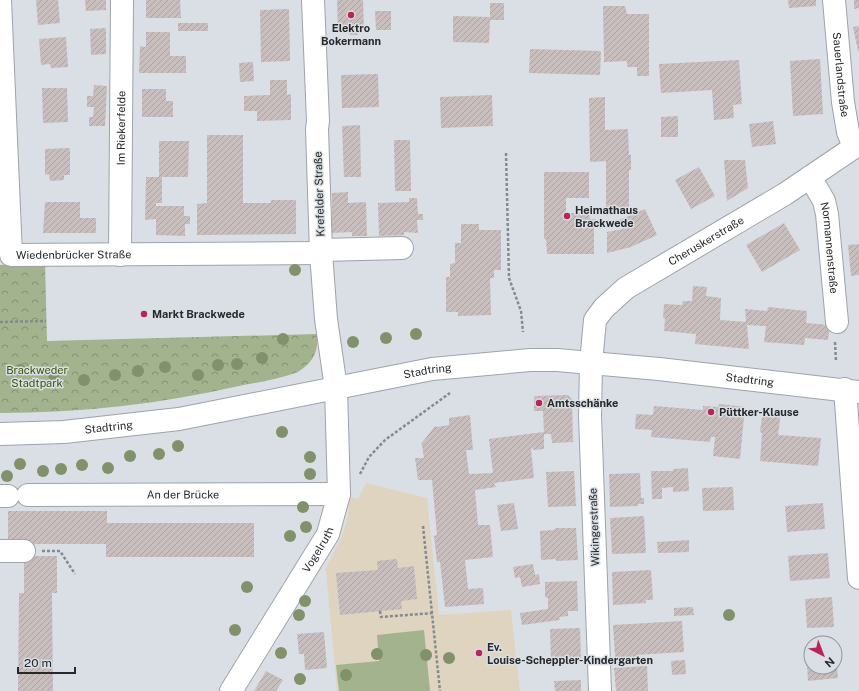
<svg xmlns="http://www.w3.org/2000/svg" width="859" height="691" viewBox="0 0 859 691" font-family="'Public Sans',sans-serif">
<style>
.education{fill:#ded4bf}
.park{fill:url(#park-crowns)}
.garden{fill:#a2b38d}
.building{fill:url(#building-hatch)}
.lines{fill:none;stroke-linecap:round;stroke-linejoin:round}
.minor-casing{stroke:#9ea3a9;stroke-width:24}
.path{stroke:#868a8e;stroke-width:2.5;stroke-dasharray:3 2;stroke-linecap:butt}
.minor{stroke:#fff;stroke-width:22}
.tree{fill:#81926a}
.poi-dot{fill:#b62758;stroke:#dadfe6;stroke-width:1.5}
.labels{text-anchor:middle;dominant-baseline:central;stroke-width:3;stroke-linejoin:round;paint-order:stroke}
.poi-label{font-size:11px;font-weight:bold;fill:#26282a;stroke:#dadfe6;text-anchor:start}
.street-label{font-size:11px;fill:#26282a;stroke:#dadfe6}
.park-label{font-size:11px;fill:#395304;stroke:#dadfe6}
</style>
<defs>
<pattern id="park-crowns" width="20" height="18" patternUnits="userSpaceOnUse"><rect width="20" height="18" fill="#a2b38d"/><path d="M2 6a3 3 0 1 1 6 0M12 15a3 3 0 1 1 6 0" fill="none" stroke="#849273"/></pattern>
<pattern id="building-hatch" width="6" height="6" patternUnits="userSpaceOnUse"><rect width="6" height="6" fill="#c7bebd"/><path d="M-1 1l2-2M0 6l6-6M5 7l2-2" fill="none" stroke="#aba3a3"/></pattern>
</defs>
<rect width="100%" height="100%" fill="#dadfe6"/>
<path class="education" d="M366 483 427 498 439 615 511 610 520 691H337L326 572 325 570 342 536 348 517 349 497 358 499Z"/>
<path class="park" d="M45 263 47 341 317 334C319 351 313 363 298 372 280 379 259 382 239 386 161 404 80 413 0 413V265Z"/>
<path class="garden" d="M424 630 430 691H339L336 665 379 661 377 635Z"/>
<path class="building" d="M36 0H58L60 23 38 25Z
M85 0H106V10L86 11Z
M146 0H180L181 18H146Z
M337 0H363L364 30 357 31 358 35H350L349 30H338Z
M788 0H816V6L789 8Z
M854 0H859V8L854 9Z
M490 3H504V20H490L489 43 453 42V16L490 17Z
M603 6H625L627 14H649V76H637V67H627V61L604 62Z
M289 9 290 61 261 62 260 10Z
M375 11H391V30H376Z
M178 23H208V31H178Z
M859 26V51H858L853 27Z
M106 28V54L91 55 90 29Z
M146 32H170V56H186V73H139L140 46 146 47Z
M66 37 68 67 51 68 50 64 41 65 39 39Z
M530 49 601 51 600 75 529 73Z
M820 59 823 114 793 116 790 61Z
M739 60 742 104 733 105 734 118 714 120 712 90 661 93 659 64Z
M253 62 254 81 240 82 239 63Z
M378 74 379 107 342 108 341 75Z
M270 80H287V95L291 94V120L257 121V111H244V96L270 95Z
M94 85 107 86 105 126H89V117H93L94 107H87V96H93Z
M42 88H67L68 122 43 123Z
M142 89H166V101H173V117H142Z
M492 95 493 126 441 128 440 97Z
M605 97V130L628 129 629 155H631V170H629V206L606 216V161L590 162 589 98Z
M678 116V137H661V117Z
M773 121 776 144 752 147 749 124Z
M360 125 361 177H344L342 126Z
M207 135H243V203H271V200H296V234L197 235V204L207 203Z
M394 140H410L411 191H395Z
M159 141H189L188 177H162V203H156V206H184V216H190V224H185V236L156 235V219L145 220 146 177H159Z
M70 148V175H64V180L50 181 49 174 45 175V149Z
M724 160H745L748 188 727 201Z
M699 167 715 196 691 209 675 180Z
M544 172H589V198H566V213H589L590 219H596V228H594V254H547L546 239H544Z
M348 192V203L366 202 367 236H352V232L332 233V193Z
M409 198H417L418 214H423V220H417L418 233 404 232V235L379 236 378 203 409 202Z
M45 202H80V218H96V233H43Z
M645 209 657 235 631 247 607 253V232L623 229 619 220Z
M784 223 800 250 762 272 746 245Z
M461 224H479V230H501V270H494V278H490L491 315 458 316V312H446V277H450V264L455 263V243H461Z
M859 244V275L851 276 848 245Z
M693 286 707 287 706 296 721 298 720 320 746 322 745 309 767 311 768 307 807 311 806 323 830 325 828 340 805 338 804 345 764 342 766 326 747 325 749 349 695 344 696 334 664 331 665 318H663L664 304 682 305 683 301H692Z
M568 395 572 399 573 442 552 443 551 434H544V449L533 450V448L531 449 534 478 494 483 496 487 475 490 478 525H490L493 557 465 560 468 589 483 588 484 604 445 607 440 562H437L434 536 437 535 432 480H418L415 458H424L422 445 421 444 435 426 437 427 449 425V418L470 415 473 450H466L469 474 493 473 489 439 544 432 543 411H534V396Z
M719 404 745 407 740 459 713 456 715 437H711L710 442 651 437 652 430 635 429 636 414 653 415 654 406 703 410V406L718 407Z
M763 409 781 412 778 435 821 438 818 466 760 461 762 433 760 432Z
M688 468 689 491 673 492V487L662 488V499H652L651 471H673V469Z
M574 471 576 506 548 507 546 472Z
M640 473 641 498H644V504H638V506L610 507 609 474Z
M733 487 734 510 703 511 702 488Z
M514 503 518 529 501 531 497 505Z
M823 503 825 529 787 532 785 506Z
M8 511H107V523H254V557H106V544H8Z
M644 516 646 553 612 554 610 518Z
M556 528H576L578 560 556 561V559L541 560 540 531 554 530Z
M689 540V552L658 553 657 542Z
M828 553 830 578 790 581 788 556Z
M24 556H57V593H52L53 691H18L19 593H24Z
M397 559 398 568 414 566 417 599 401 601 402 609 340 615 336 573 378 570 377 561Z
M533 564 535 575 539 574 540 584 522 587 520 577 515 578 513 567Z
M651 570 653 600H646V603L613 605 612 572Z
M577 581 578 611H568V616L559 617 560 620 522 625 520 613 548 609V598L545 597V582Z
M832 597 834 627 807 628 805 599Z
M693 607 694 615 674 616V608Z
M682 621 684 652 636 655V660L627 661V657H615L613 625Z
M580 628 581 660 551 661 550 629Z
M324 632 327 668 305 670 304 654H299L297 634Z
M811 649V667H835V655H836L838 678 808 681 806 650Z
M685 660 686 674 672 675 671 661Z
M647 666 648 691H616L614 668Z
M266 671 283 680 276 691H254Z
M581 680V691H555L554 681Z"/>
<g class="lines">
<defs>
<g id="minor">
<path id="s1" d="M0 0 11 255 321 253"/>
<path id="s2" d="M834 0 843 102 848 132 854 147"/>
<path id="s3" d="M810 177 824 201 827 214 837 322"/>
<path d="M321 250 402 248"/>
<path id="s4" d="M120 255 122 0"/>
<path d="M845 389 859 578"/>
<path id="s5" d="M0 434 64 432 179 419 432 369 530 360H557L659 369 859 392"/>
<path id="s6" d="M28 495 339 494"/>
<path d="M0 496H8"/>
<path d="M0 551H24"/>
<path id="s7" d="M231 691 328 534 339 494 336 388 326 319 321 253 317 129 318 121 313 0"/>
<path id="s8" d="M600 691 590 416 591 363 595 320 604 308 626 288 785 194 859 144"/>
</g>
</defs>
<use href="#minor" class="minor-casing"/>
<path class="path" d="M506 153 509 278 521 311 523 332
M0 322 46 321
M835 342 836 361
M360 474 369 457 385 440 450 393
M423 526 440 691
M42 551H60L75 574
M380 611 381 617 433 613"/>
<use href="#minor" class="minor"/>
</g>
<g class="tree">
<circle cx="295" cy="270" r="6"/>
<circle cx="416" cy="334" r="6"/>
<circle cx="386" cy="338" r="6"/>
<circle cx="283" cy="339" r="6"/>
<circle cx="353" cy="342" r="6"/>
<circle cx="262" cy="358" r="6"/>
<circle cx="237" cy="364" r="6"/>
<circle cx="218" cy="365" r="6"/>
<circle cx="165" cy="367" r="6"/>
<circle cx="20" cy="370" r="6"/>
<circle cx="138" cy="371" r="6"/>
<circle cx="54" cy="375" r="6"/>
<circle cx="115" cy="375" r="6"/>
<circle cx="198" cy="375" r="6"/>
<circle cx="84" cy="380" r="6"/>
<circle cx="282" cy="432" r="6"/>
<circle cx="178" cy="446" r="6"/>
<circle cx="159" cy="454" r="6"/>
<circle cx="130" cy="456" r="6"/>
<circle cx="310" cy="457" r="6"/>
<circle cx="20" cy="464" r="6"/>
<circle cx="82" cy="465" r="6"/>
<circle cx="108" cy="468" r="6"/>
<circle cx="61" cy="469" r="6"/>
<circle cx="43" cy="471" r="6"/>
<circle cx="310" cy="474" r="6"/>
<circle cx="7" cy="476" r="6"/>
<circle cx="303" cy="507" r="6"/>
<circle cx="306" cy="527" r="6"/>
<circle cx="290" cy="536" r="6"/>
<circle cx="247" cy="587" r="6"/>
<circle cx="305" cy="601" r="6"/>
<circle cx="299" cy="615" r="6"/>
<circle cx="729" cy="615" r="6"/>
<circle cx="235" cy="630" r="6"/>
<circle cx="281" cy="653" r="6"/>
<circle cx="377" cy="654" r="6"/>
<circle cx="426" cy="655" r="6"/>
<circle cx="449" cy="658" r="6"/>
<circle cx="346" cy="675" r="6"/>
<circle cx="300" cy="679" r="6"/>
</g>
<g class="poi-dot">
<circle cx="351" cy="15" r="4"/>
<circle cx="567" cy="216" r="4"/>
<circle cx="144" cy="314" r="4"/>
<circle cx="539" cy="403" r="4"/>
<circle cx="711" cy="412" r="4"/>
<circle cx="479" cy="653" r="4"/>
</g>
<g class="labels">
<g class="poi-label">
<text x="351" y="28" text-anchor="middle">Elektro<tspan x="351" dy="13">Bokermann</tspan></text>
<text x="575" y="210">Heimathaus<tspan x="575" dy="13">Brackwede</tspan></text>
<text x="152" y="314">Markt Brackwede</text>
<text x="547" y="403">Amtsschänke</text>
<text x="719" y="412">Püttker-Klause</text>
<text x="487" y="647">Ev.<tspan x="487" dy="13">Louise-Scheppler-Kindergarten</tspan></text>
</g>
<g class="street-label">
<text stroke="none"><textPath href="#s2" startOffset="75">Sauerlandstraße</textPath></text>
<text stroke="none"><textPath href="#s4" startOffset="127">Im Riekerfelde</textPath></text>
<text transform="translate(319 194) rotate(-92)">Krefelder Straße</text>
<text stroke="none"><textPath href="#s8" startOffset="509">Cheruskerstraße</textPath></text>
<text stroke="none"><textPath href="#s3" startOffset="75">Normannenstraße</textPath></text>
<text stroke="none"><textPath href="#s1" startOffset="318">Wiedenbrücker Straße</textPath></text>
<text stroke="none"><textPath href="#s5" startOffset="433">Stadtring</textPath></text>
<text stroke="none"><textPath href="#s5" startOffset="757">Stadtring</textPath></text>
<text stroke="none"><textPath href="#s5" startOffset="109">Stadtring</textPath></text>
<text stroke="none"><textPath href="#s6" startOffset="155">An der Brücke</textPath></text>
<text transform="translate(594 527) rotate(-92)">Wikingerstraße</text>
<text stroke="none"><textPath href="#s7" startOffset="166">Vogelruth</textPath></text>
</g>
<g class="park-label">
<text x="37" y="370">Brackweder<tspan x="37" dy="13">Stadtpark</tspan></text>
</g>
</g>
<g transform="translate(823 655) rotate(138)"><circle r="19" fill="#dadfe6" stroke="#92969b"/>
<path d="M0-3L7 15L0 10L-7 15Z" fill="#b62758"/>
<text y="-6" font-size="11" font-weight="bold" text-anchor="middle" fill="#26282a">N</text>
</g>
<path d="M18 667v6h57v-6" fill="none" stroke="#26282a" stroke-width="2"/>
<text x="24" y="667" font-size="12" fill="#26282a" stroke="#dadfe6" stroke-width="3" paint-order="stroke">20 m</text>
</svg>
